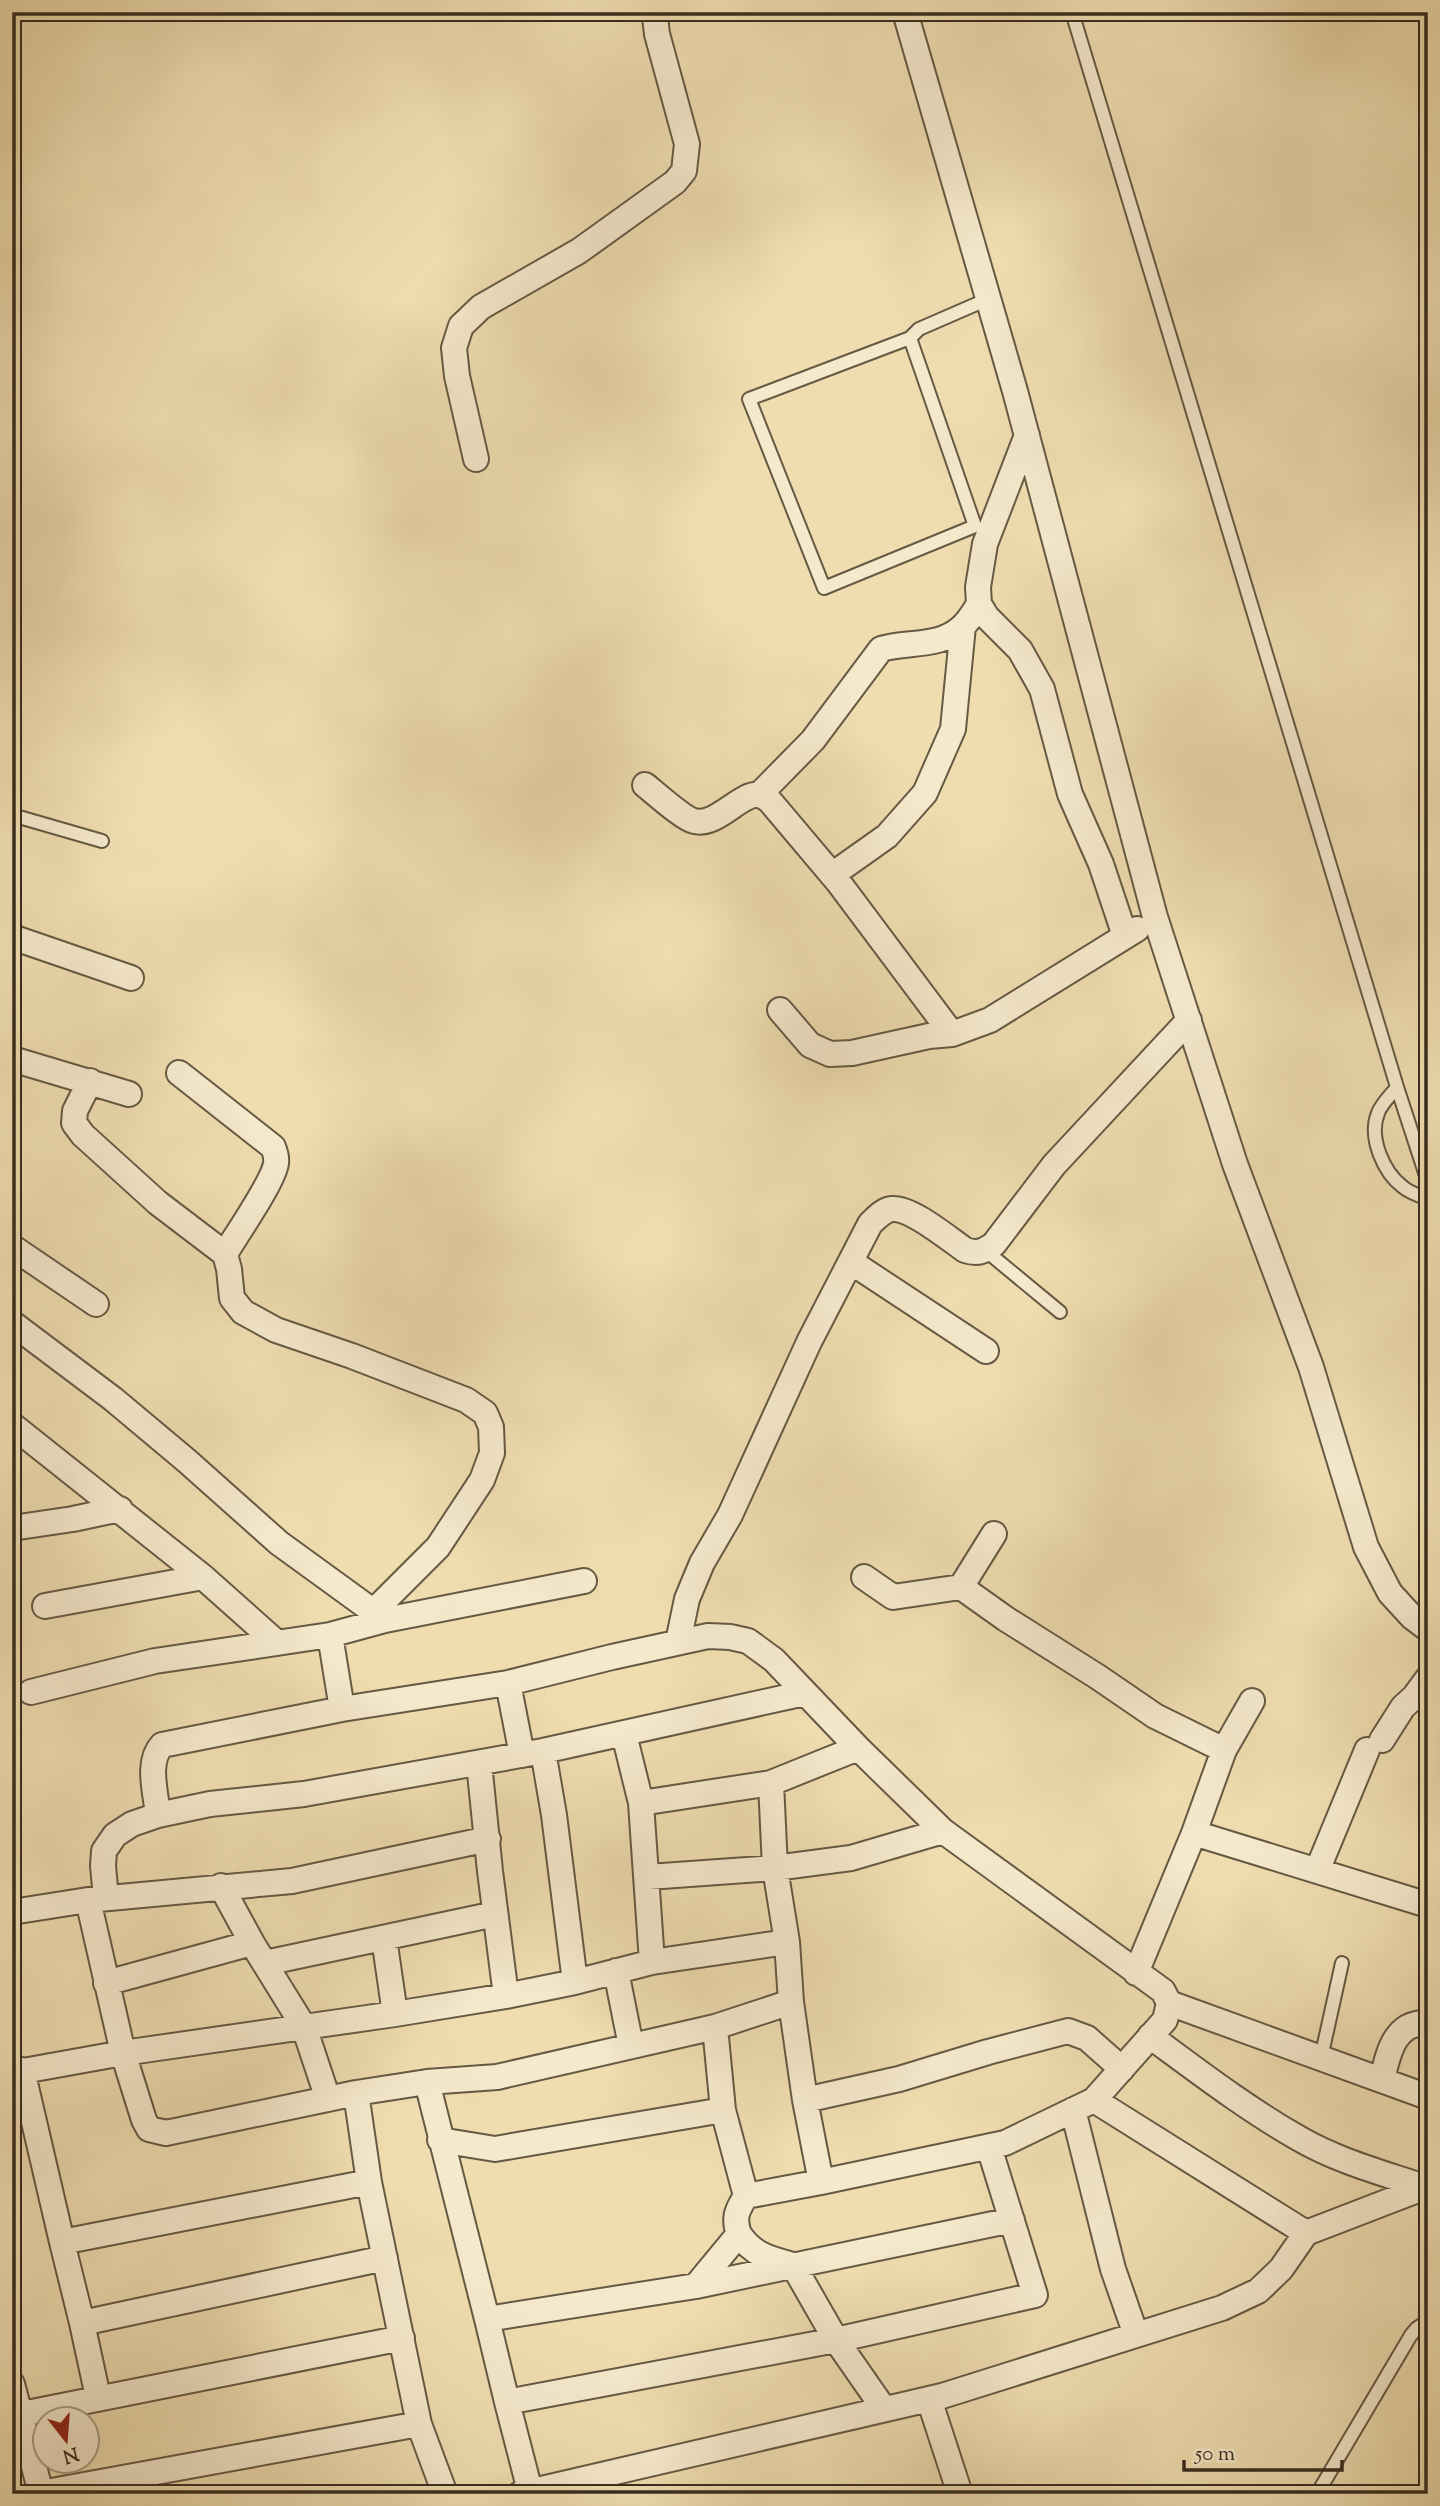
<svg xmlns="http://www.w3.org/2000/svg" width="1440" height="2506" viewBox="0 0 1440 2506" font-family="'Sorts Mill Goudy',serif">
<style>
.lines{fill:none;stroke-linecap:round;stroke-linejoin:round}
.lane-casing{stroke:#665944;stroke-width:16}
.street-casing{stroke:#665944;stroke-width:28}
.lane{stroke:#f5e9cc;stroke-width:12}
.street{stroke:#f5e9cc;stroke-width:24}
</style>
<rect width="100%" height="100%" fill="#efddb0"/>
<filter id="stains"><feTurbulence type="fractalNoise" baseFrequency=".00286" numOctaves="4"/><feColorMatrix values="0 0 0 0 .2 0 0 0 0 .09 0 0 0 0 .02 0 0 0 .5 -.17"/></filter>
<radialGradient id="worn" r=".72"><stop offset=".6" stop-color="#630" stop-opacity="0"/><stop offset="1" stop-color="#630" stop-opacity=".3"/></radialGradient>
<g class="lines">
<defs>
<path id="lane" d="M1072 12 1397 1087 1428 1182
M910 338 749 399 824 588 975 526 910 338 919 329 988 299
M12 815 102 841
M1397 1087C1391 1095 1381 1104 1378 1113 1368 1138 1384 1173 1403 1187 1410 1193 1420 1196 1428 1199
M985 1250 1060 1312
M1321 2058 1342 1963
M1317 2494 1411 2335 1417 2328 1428 2321"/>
<path id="street" d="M905 12 1015 391 1155 917 1235 1164 1311 1367 1366 1547 1390 1593 1412 1617 1428 1629
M1027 435 985 544 978 587 979 604 987 617 1020 650 1042 689 1070 794 1101 864 1125 936
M476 459 457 376 454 348 461 326 481 307 579 251 675 182 684 171 687 144 657 34 655 17 658 12
M645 785C655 793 684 819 694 821 717 827 741 792 759 795 762 795 765 798 769 800L839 883 952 1034
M759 795 813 740 881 649C908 641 940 648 962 627 969 621 974 612 979 604
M832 875 887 836 925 793 953 729 963 626
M12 937 131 978
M780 1010 810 1045 830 1054 852 1053 929 1036 952 1034 990 1020 1137 929
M12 1059 129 1094
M179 1073 273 1147C275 1152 277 1157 276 1163 274 1181 236 1235 225 1254
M90 1081 75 1111 74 1123 83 1135 158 1203 225 1254 229 1269 232 1298 243 1312 276 1330 352 1356 466 1400 485 1413 491 1427 492 1453 482 1480 438 1547 374 1611
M12 1247 96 1304
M851 1262 986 1351
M12 1323 113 1399 187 1461 279 1543 385 1620
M12 1425 203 1577 276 1642
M12 1528 73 1519 120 1509
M864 1577 893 1597 961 1587 1006 1619 1098 1677 1155 1716 1224 1750
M961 1587 994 1534
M45 1606 203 1577
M330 1635 342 1709
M678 1642 687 1599 702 1563 730 1515 809 1342 870 1224C876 1218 883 1210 892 1209 911 1207 949 1239 965 1250 977 1254 983 1252 994 1244L1054 1165 1189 1020
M508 1683 522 1755
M31 1692 155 1661 330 1635 385 1620 584 1581
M624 1734 641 1803 652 1962
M1382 1740 1403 1707 1414 1697 1428 1678
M543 1751 554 1815 575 1982
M479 1763 490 1871 506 1996
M641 1803 771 1783 858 1748
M158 1815C156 1793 146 1762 162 1745L342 1709 508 1683 612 1657 708 1636 730 1637 748 1641 774 1660 858 1748 943 1831 1163 1991 1169 2003 1165 2020 1094 2100 1005 2143 821 2182 805 2100 791 2002
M1194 1833 1428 1905
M1317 1871 1367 1750
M648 1877 775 1868 851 1858 943 1831
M221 1886 252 1943 304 2027 328 2099
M106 1898 103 1866 104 1851 115 1835 132 1824 158 1815 210 1804 304 1794 543 1751 805 1693
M88 1900 123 2053 144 2120 149 2129 166 2133 356 2093 427 2082 497 2077 715 2027 791 2002 787 1942 775 1868 771 1783
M12 1912 88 1900 292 1881 488 1839
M384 1938 395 2014
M265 1963 495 1914
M616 1971 631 2046
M1136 1973 1194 1833 1224 1750 1252 1701
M106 1983 252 1943
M1169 2003 1428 2097
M1150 2036C1199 2072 1247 2109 1300 2139 1338 2161 1383 2173 1424 2187
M22 2070 62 2242
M12 2073 123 2053 395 2014 506 1996 575 1982 652 1962 787 1942
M1382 2080C1388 2054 1394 2021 1428 2023
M427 2082 487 2319
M356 2093 369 2182 419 2424
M805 2100 899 2079 988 2052 1068 2031 1087 2038 1122 2069
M1094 2100 1306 2233
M1073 2110 1113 2269 1136 2335
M440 2140 495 2149 723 2110
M746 2196 821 2182
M739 2234C753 2255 770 2259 793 2265L836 2340 884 2409
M696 2286 739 2234C733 2218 737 2210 746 2196L723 2110 715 2027
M82 2323 62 2242 369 2182
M12 2384 41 2493
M98 2397 82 2323 385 2258
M929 2399 960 2494
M507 2402 487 2319 696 2286 1012 2220
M12 2416 402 2338
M530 2491 507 2402 836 2340 1035 2295 989 2147
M35 2494 419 2424 445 2494
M520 2494 942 2396 1222 2308 1258 2291 1281 2269 1306 2233 1428 2186"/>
</defs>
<use href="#lane" class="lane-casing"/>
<use href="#street" class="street-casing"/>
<use href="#lane" class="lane"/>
<use href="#street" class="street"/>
</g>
<rect width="1440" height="2506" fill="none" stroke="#efddb0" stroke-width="42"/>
<rect x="14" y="14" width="1412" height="2478" fill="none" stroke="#382d20" stroke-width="3.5"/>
<rect x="21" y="21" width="1398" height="2464" fill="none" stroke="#382d20" stroke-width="2"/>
<g transform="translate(66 2440) rotate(163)"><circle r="33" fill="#f5e9cc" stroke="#a99e87" stroke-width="2"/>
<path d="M0-5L12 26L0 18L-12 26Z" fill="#8f2418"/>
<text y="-10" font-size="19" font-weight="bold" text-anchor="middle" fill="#382d20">N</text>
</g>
<path d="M1184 2460v10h158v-10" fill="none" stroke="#382d20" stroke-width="3.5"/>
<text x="1195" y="2460" font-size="21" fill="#382d20" stroke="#f5e9cc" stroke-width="5" paint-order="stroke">50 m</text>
<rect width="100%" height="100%" filter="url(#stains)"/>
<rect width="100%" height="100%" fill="url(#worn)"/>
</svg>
